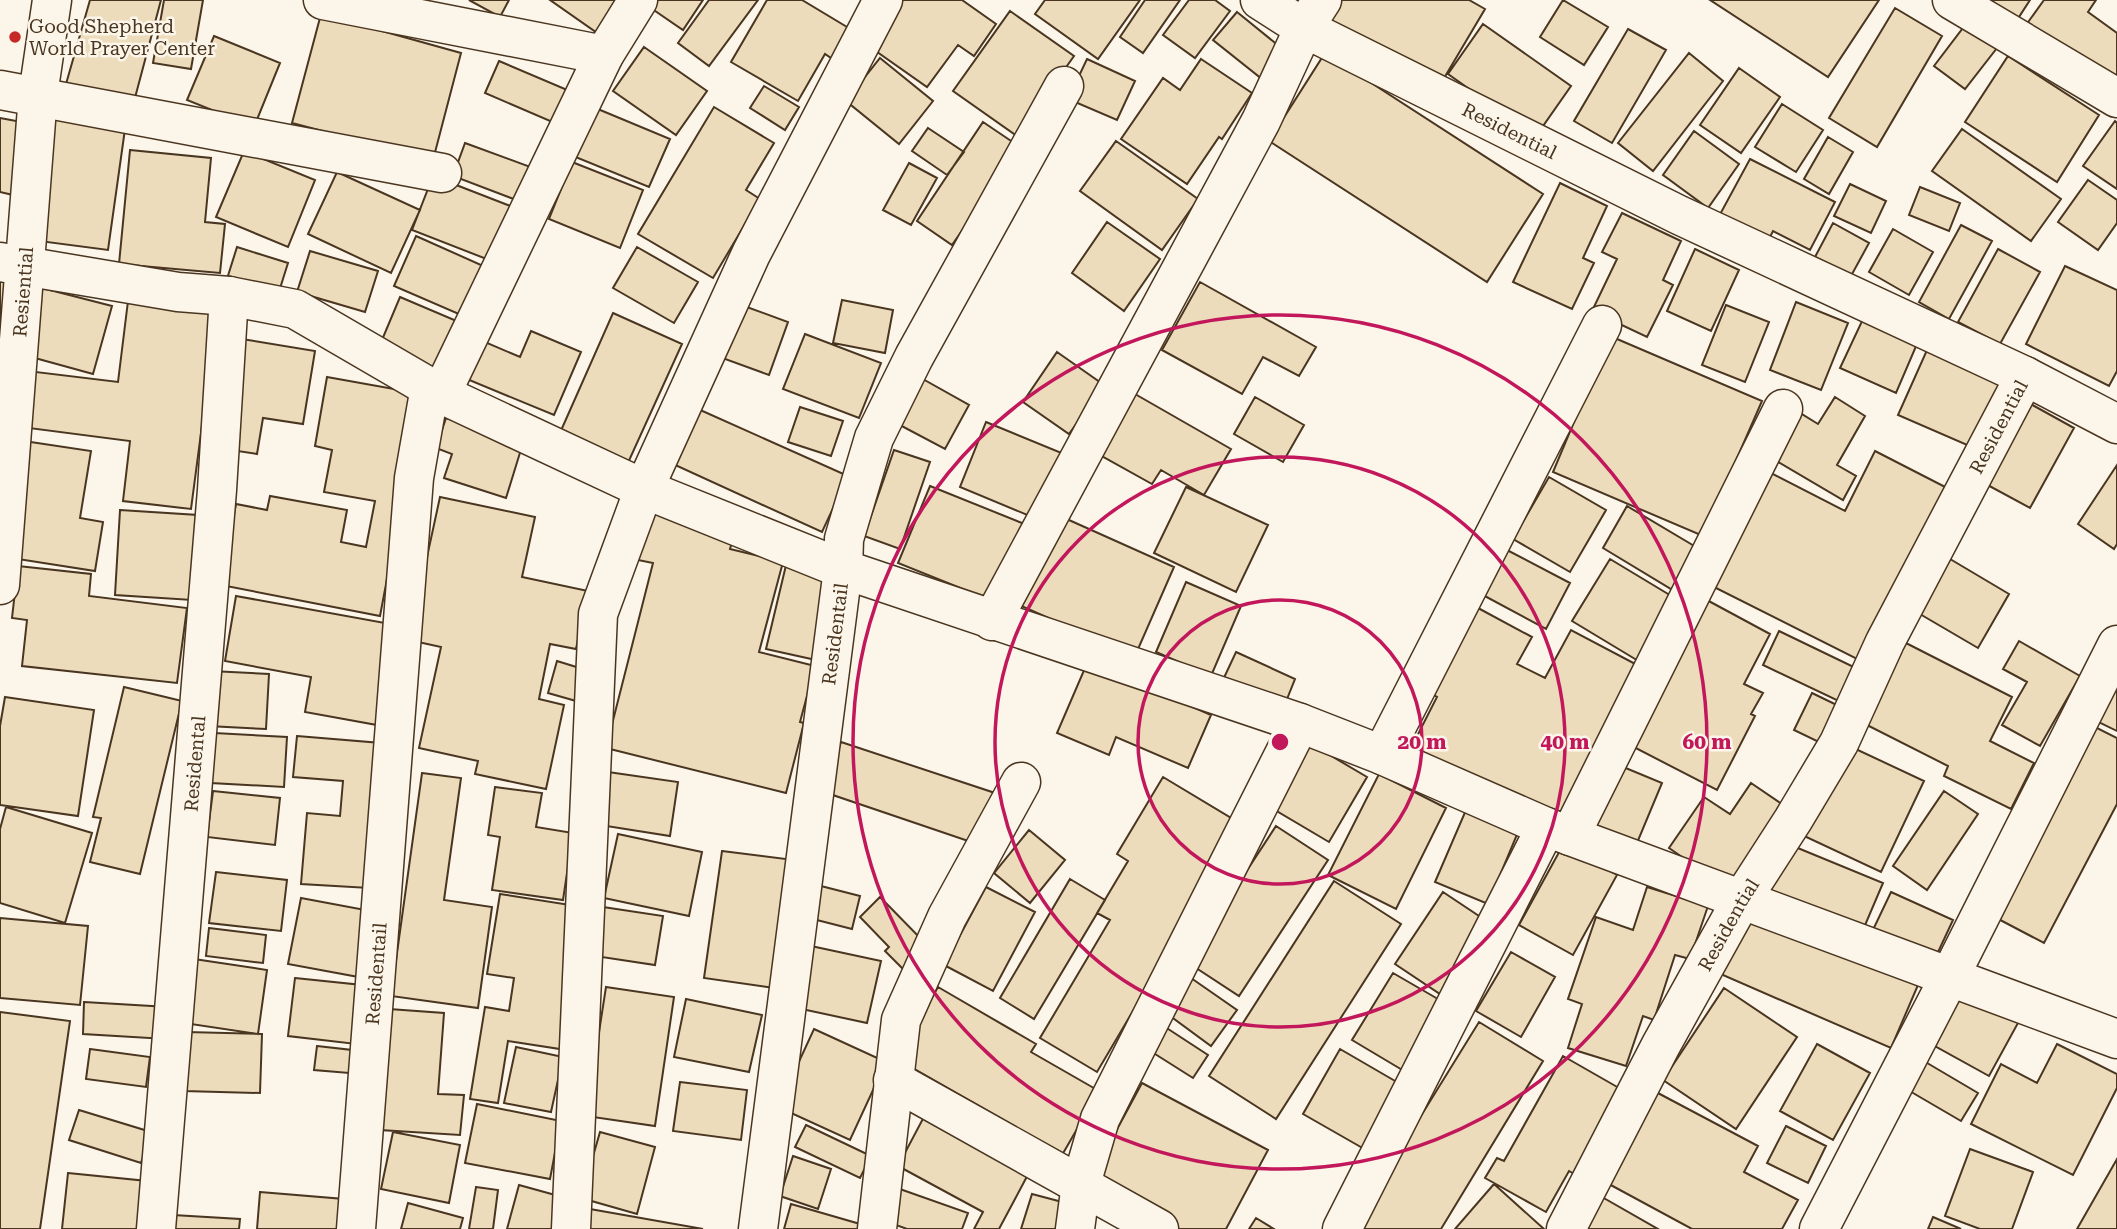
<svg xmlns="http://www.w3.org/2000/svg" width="2117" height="1229" viewBox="0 0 2117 1229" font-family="'Roboto Serif',serif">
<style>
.building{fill:#ecdcbc;stroke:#4a3520;stroke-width:2}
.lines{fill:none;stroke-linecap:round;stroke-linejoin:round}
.street-casing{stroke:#4a3520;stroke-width:41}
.street{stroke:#fbf6e9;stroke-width:38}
.ring{fill:none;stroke:#c2185b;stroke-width:3.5}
.poi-dot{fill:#c62828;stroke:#fbf6e9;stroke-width:2.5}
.labels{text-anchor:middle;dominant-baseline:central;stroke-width:5;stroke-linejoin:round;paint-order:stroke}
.poi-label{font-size:19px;fill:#4a3520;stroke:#fbf6e9;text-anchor:start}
.street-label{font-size:19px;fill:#4a3520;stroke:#fbf6e9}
.centre{fill:#c2185b;stroke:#fbf6e9;stroke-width:3.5}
.ring-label{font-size:21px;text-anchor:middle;font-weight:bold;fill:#c2185b;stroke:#fbf6e9;stroke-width:5;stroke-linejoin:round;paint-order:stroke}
</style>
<rect width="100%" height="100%" fill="#fbf6e9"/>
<path class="building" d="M90 0H161L132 109 64 91Z
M164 0H203L191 69 153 63Z
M469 0H509L500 17Z
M550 0H630L603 37Z
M643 0H703L683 30 642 2Z
M709 0H758L709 66 678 43Z
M767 0H802L852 30 834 60 825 54 798 101 731 62Z
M892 0H962L996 24 974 56 958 45 927 87 863 42Z
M1045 0H1140L1098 59 1035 14Z
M1145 0H1180L1143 53 1120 37Z
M1189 0H1215L1230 11 1195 58 1163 35Z
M1331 0H1469L1485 9 1440 85 1322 15Z
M1563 0 1608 27 1584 65 1540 37Z
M1710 0H1879L1828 77Z
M1986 0H2030L2017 20Z
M2044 0H2096L2088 12 2117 33V89L2026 25Z
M1895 8 1942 36 1877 147 1829 118Z
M1010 11 1074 56 1017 136 953 91Z
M1237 12 1290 55 1267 83 1213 40Z
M321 14 461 53 433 160 292 123Z
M1483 24 1571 86 1536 136 1448 74Z
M1966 24 1997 48 1965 89 1934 66Z
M1628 29 1666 50 1612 143 1574 121Z
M214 36 280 63 254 127 187 100Z
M644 47 707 91 676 135 613 91Z
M1325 53 1543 194 1487 282 1269 141Z
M1689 53 1723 81 1653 171 1618 143Z
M2008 56 2099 115 2057 182 1965 122Z
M880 58 933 101 899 144 846 101Z
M1087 59 1135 81 1117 120 1068 99Z
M1201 59 1252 93 1222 139 1219 137 1187 184 1121 139 1163 78 1180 90Z
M499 61 572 92 557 124 485 93Z
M1739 68 1780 97 1741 153 1700 125Z
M764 86 799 107 785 130 750 108Z
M1782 104 1823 130 1796 172 1755 147Z
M593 107 670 139 649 187 573 156Z
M714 107 774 143 746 190 760 199 713 278 638 234Z
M56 113 126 122 108 250 39 241Z
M0 118 27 123 13 195 0 192Z
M2115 121 2117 123V189L2083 166Z
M983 122 1020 147 952 245 917 221Z
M928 128 964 152 947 175 912 151Z
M1962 129 2061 199 2031 241 1932 171Z
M1694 131 1739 164 1708 208 1663 175Z
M1828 137 1853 152 1829 194 1804 179Z
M1116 141 1198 199 1162 250 1080 191Z
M465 143 536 169 524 203 453 176Z
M130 150 211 158 205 222 225 224 220 273 119 264Z
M244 151 315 180 288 247 216 217Z
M1750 159 1835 202 1810 250 1773 231 1767 243 1718 218Z
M572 162 643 190 620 248 549 219Z
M909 163 937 178 911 225 883 210Z
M337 172 420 210 391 273 308 234Z
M433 176 523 211 502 265 412 230Z
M2088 180 2117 200V223L2098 250 2058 222Z
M1560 183 1607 206 1583 258 1594 263 1572 309 1513 282Z
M1850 184 1886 201 1871 233 1834 216Z
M1920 187 1960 203 1949 231 1909 215Z
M1622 213 1681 241 1663 280 1673 285 1647 337 1592 311 1617 259 1602 252Z
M1107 222 1160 259 1124 311 1072 273Z
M1833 223 1869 243 1851 276 1815 257Z
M1961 225 1992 241 1949 319 1919 302Z
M1893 229 1933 252 1909 295 1869 272Z
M416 236 490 269 468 318 394 286Z
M237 247 288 263 277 298 226 282Z
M637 247 698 282 674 323 613 288Z
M1695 249 1739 270 1711 331 1667 311Z
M1998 249 2040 272 2000 344 1958 322Z
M310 251 378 271 365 312 297 292Z
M2065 266 2117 290V371L2109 386 2026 344Z
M0 277 13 279 0 360Z
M1200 282 1316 347 1299 376 1263 357 1242 394 1162 350Z
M42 288 112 306 93 374 24 355Z
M400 297 459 322 437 371 379 347Z
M842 300 893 310 885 353 833 343Z
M128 301 217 312 191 509 123 501 130 441 21 427 28 371 118 382Z
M733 302 788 322 769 375 714 355Z
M1796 302 1848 323 1821 390 1770 370Z
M1726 305 1769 322 1745 382 1702 365Z
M613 313 682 344 627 465 559 435Z
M1863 319 1917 344 1896 393 1840 368Z
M531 331 581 352 554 415 462 377 478 339 520 357Z
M805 334 881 363 859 418 783 389Z
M1610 336 1762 401 1703 536 1553 472Z
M242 339 315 351 303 424 263 418 257 454 224 449Z
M1927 350 2003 383 1974 448 1898 415Z
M1057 352 1104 385 1069 434 1023 402Z
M327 377 422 394 380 616 221 585 236 504 267 510 270 496 347 510 341 542 366 547 375 501 324 492 332 450 315 446Z
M921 378 969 405 945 449 896 423Z
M1135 394 1231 449 1204 495 1161 470 1152 484 1100 455Z
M1255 397 1304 425 1283 462 1234 434Z
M1835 397 1865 416 1837 465 1856 476 1843 500 1773 459 1800 413 1818 424Z
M2027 402 2074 428 2030 508 1982 482Z
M800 407 843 421 831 456 788 442Z
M698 409 848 476 822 532 673 464Z
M446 418 523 443 506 498 444 478 452 454 436 448Z
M986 422 1064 454 1037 519 960 487Z
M24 441 91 451 80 518 103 522 95 571 5 557Z
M894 450 930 462 900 549 864 536Z
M1875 451 1953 491 1865 663 1712 586 1769 472 1845 511Z
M2117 465V544L2114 549 2078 524Z
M1549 477 1606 510 1570 572 1513 539Z
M930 486 1032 527 1000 604 898 563Z
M1186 487 1268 525 1236 592 1154 553Z
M440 497 535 517 522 577 588 591 576 649 550 644 539 699 564 705 546 789 475 774 478 761 419 748 441 647 409 640Z
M1627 506 1701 550 1676 592 1603 548Z
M652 507 736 528 730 549 783 562 759 652 815 666 800 722 804 723 786 793 606 748 653 563 638 560Z
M120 510 198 515 192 600 115 595Z
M1060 516 1174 567 1135 656 1019 605Z
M1505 549 1570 583 1546 629 1481 594Z
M1945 556 2009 594 1978 648 1913 610Z
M1610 559 1683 603 1645 665 1572 621Z
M787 561 837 573 816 660 766 649Z
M18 566 91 574 89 596 187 608 177 683 22 666 27 620 12 618Z
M1186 582 1241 606 1211 676 1156 652Z
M236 596 396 625 377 725 305 712 311 677 225 661Z
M1705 599 1770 634 1744 684 1763 693 1751 714 1755 716 1717 790 1628 744Z
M1478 608 1532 637 1517 664 1545 678 1571 630 1641 667 1558 823 1412 746 1437 697 1432 694Z
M1779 631 1862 671 1847 705 1763 665Z
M1902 641 2012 697 1990 741 2034 763 2011 809 1944 776 1948 766 1861 722Z
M2019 641 2080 676 2040 746 2002 725 2027 682 2003 669Z
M2117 649V731L2084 715Z
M1236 652 1295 679 1283 709 1222 682Z
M557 661 586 670 576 701 548 693Z
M1088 661 1211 715 1188 768 1116 737 1109 755 1057 733Z
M211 671 269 674 266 729 208 726Z
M124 687 182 701 140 874 90 862 101 818 93 817Z
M1812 693 1843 708 1825 745 1794 730Z
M5 697 94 710 78 816 0 805V726Z
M2085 722 2117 738V804L2044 943 1985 912Z
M214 733 287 737 284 787 211 783Z
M297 736 381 743 369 888 301 884 307 813 340 816 343 781 293 777Z
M1306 741 1367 777 1329 842 1268 806Z
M841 742 995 793 977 844 824 792Z
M1845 744 1924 781 1881 872 1802 835Z
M1616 764 1662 783 1637 843 1591 824Z
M608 772 678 782 670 836 600 825Z
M422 773 461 778 444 900 492 907 478 1008 391 996Z
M1379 774 1446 808 1396 909 1328 875Z
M1163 777 1236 821 1202 894 1097 1072 1040 1038 1110 920 1097 913 1128 861 1117 854Z
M1751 783 1792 811 1736 894 1669 848 1704 797 1730 814Z
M495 787 542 793 536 827 573 833 563 900 492 890 500 837 488 835Z
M213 791 280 798 275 845 207 837Z
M1944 791 1978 814 1927 890 1893 866Z
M1469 803 1521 825 1488 904 1435 882Z
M6 807 92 833 65 923 0 903V829Z
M1276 826 1328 860 1239 996 1187 962Z
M1029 830 1065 860 1030 903 994 873Z
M618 834 702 852 689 916 604 898Z
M1788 844 1883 883 1863 930 1769 891Z
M1563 845 1617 875 1573 955 1519 925Z
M722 851 794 860 775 988 704 978Z
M216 872 287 880 281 931 209 923Z
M1070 879 1105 900 1034 1019 1000 998Z
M1334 881 1401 924 1276 1119 1209 1076Z
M817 885 860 896 852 929 809 918Z
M986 887 1035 912 993 991 944 965Z
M1647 887 1708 906 1690 959 1675 955 1654 1020 1643 1016 1626 1066 1568 1048 1582 1004 1568 999 1596 917 1633 930Z
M1443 892 1488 922 1440 994 1395 964Z
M1891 892 1953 920 1933 963 1871 934Z
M500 894 583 907 560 1049 508 1041 498 1103 470 1099 485 1007 509 1011 514 978 487 974Z
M880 897 928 946 904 970 885 951 889 947 860 917Z
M301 898 376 912 364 978 288 964Z
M603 907 663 916 655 965 595 956Z
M1742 910 1918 985 1891 1048 1716 972Z
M0 918 88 926 80 1005 0 998Z
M209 928 266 935 263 963 206 956Z
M811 946 881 961 867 1023 797 1008Z
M1511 952 1555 977 1521 1037 1476 1011Z
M194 959 267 970 258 1034 184 1023Z
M1393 973 1450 1006 1409 1074 1352 1040Z
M295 978 362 985 356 1044 288 1036Z
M1191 978 1237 1010 1211 1046 1166 1013Z
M606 987 674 997 655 1126 586 1116Z
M938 987 1036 1044 1031 1052 1099 1091 1058 1162 1002 1119 897 1059Z
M1952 987 2018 1023 1989 1076 1924 1040Z
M1724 988 1797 1037 1736 1129 1663 1080Z
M686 999 762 1015 749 1072 674 1057Z
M84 1002 168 1007 166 1039 83 1034Z
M389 1009 444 1013 438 1094 464 1095 460 1135 380 1130Z
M0 1012 70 1021 40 1229H0Z
M1479 1022 1543 1061 1441 1229H1351Z
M1159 1023 1208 1055 1193 1078 1144 1047Z
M814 1029 886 1062 850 1140 778 1107Z
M186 1032 262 1034 260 1093 184 1091Z
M1817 1044 1870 1073 1833 1140 1780 1111Z
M2057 1044 2117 1074V1088L2073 1175 1971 1124 2001 1064 2037 1083Z
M317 1046 352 1050 349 1073 314 1070Z
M516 1047 563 1057 551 1112 504 1103Z
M90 1049 150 1057 146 1087 86 1079Z
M1340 1049 1402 1085 1366 1150 1303 1114Z
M1563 1056 1626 1092 1578 1176 1569 1171 1546 1212 1485 1178 1497 1158 1504 1161Z
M1917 1057 1978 1093 1961 1121 1901 1086Z
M680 1082 747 1090 741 1140 673 1131Z
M1142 1083 1268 1150 1226 1229H1175L1088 1183Z
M1656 1092 1758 1146 1744 1172 1798 1200 1782 1229H1692L1607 1183Z
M477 1104 561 1121 550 1179 465 1163Z
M79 1110 151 1132 141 1163 69 1140Z
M927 1111 1032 1167 999 1229H974L983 1212 898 1166Z
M806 1125 871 1156 860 1178 795 1147Z
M1786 1126 1826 1146 1808 1183 1767 1163Z
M393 1132 460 1145 449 1203 381 1189Z
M600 1132 655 1147 637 1214 581 1198Z
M1970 1149 2033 1172 2012 1229H1980L1945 1216Z
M793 1156 831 1169 818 1209 780 1196Z
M2117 1159V1229H2077Z
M68 1173 147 1181 142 1229H62Z
M1494 1184 1544 1229H1455Z
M519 1185 566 1198 557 1229H507Z
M476 1187 498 1190 493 1229H469Z
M897 1188 968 1213 962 1229H907L885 1221Z
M260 1192 344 1199 342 1229H257Z
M1032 1194 1066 1203 1058 1229H1021Z
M1602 1197 1658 1229H1583Z
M408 1203 463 1218 460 1229H401Z
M791 1204 867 1226 866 1229H784Z
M590 1209 703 1229H586Z
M173 1215 240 1219 239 1229H172Z
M1933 1217 1961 1229H1928Z
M1256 1218 1274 1229H1249Z"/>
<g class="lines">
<defs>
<g id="street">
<path d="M323 0 604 55"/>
<path id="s1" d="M1260 0 1304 28 1679 215 2025 376 2117 424"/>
<path d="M1952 0 2117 98"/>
<path d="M0 90 442 173"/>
<path d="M0 262 178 292 229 296 295 309 441 394 644 489 843 569 1300 723 1382 755 1546 827 2117 1039"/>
<path d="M441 394 604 55 638 0"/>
<path id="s2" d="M0 585 38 95 52 0"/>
<path d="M992 621 1261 121 1304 28 1322 0"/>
<path d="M1382 755 1602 325"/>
<path d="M1570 836 1783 409"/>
<path d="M893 1080 1159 1229"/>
<path id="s3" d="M156 1229 217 490 229 296"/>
<path id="s4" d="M356 1229 414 478 430 387"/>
<path d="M571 1229 598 614 644 489 751 254 883 0"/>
<path id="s5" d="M758 1229 843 569 844 539 874 438 914 357 1064 86"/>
<path d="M877 1229 901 1020 947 917 1021 782"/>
<path d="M1075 1229 1081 1184 1100 1119 1300 723"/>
<path d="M1342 1229 1546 827"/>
<path id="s6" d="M1566 1229 1661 1045 1742 899 1793 820 1839 743 1885 642 2025 376"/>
<path d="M1819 1229 1950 976 2117 645"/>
</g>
</defs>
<use href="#street" class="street-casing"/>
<use href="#street" class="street"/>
</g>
<g class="ring">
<circle cx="1280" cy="742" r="142"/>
<circle cx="1280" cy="742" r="285"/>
<circle cx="1280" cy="742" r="427"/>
</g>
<circle class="poi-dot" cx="15" cy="37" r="7"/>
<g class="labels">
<g class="poi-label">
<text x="29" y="26">Good Shepherd<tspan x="29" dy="22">World Prayer Center</tspan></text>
</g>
<g class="street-label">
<text stroke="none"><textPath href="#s1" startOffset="282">Residential</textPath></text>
<text stroke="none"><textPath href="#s2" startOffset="294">Resiential</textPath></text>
<text stroke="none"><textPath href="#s6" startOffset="912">Residential</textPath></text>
<text stroke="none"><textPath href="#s5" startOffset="600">Residentail</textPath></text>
<text stroke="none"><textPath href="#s3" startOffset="467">Residental</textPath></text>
<text stroke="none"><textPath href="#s6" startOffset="345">Residential</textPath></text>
<text stroke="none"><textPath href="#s4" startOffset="256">Residentail</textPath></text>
</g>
</g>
<circle cx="1280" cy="742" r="10" class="centre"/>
<g class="ring-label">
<text x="1422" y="749">20 m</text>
<text x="1565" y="749">40 m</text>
<text x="1707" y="749">60 m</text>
</g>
</svg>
